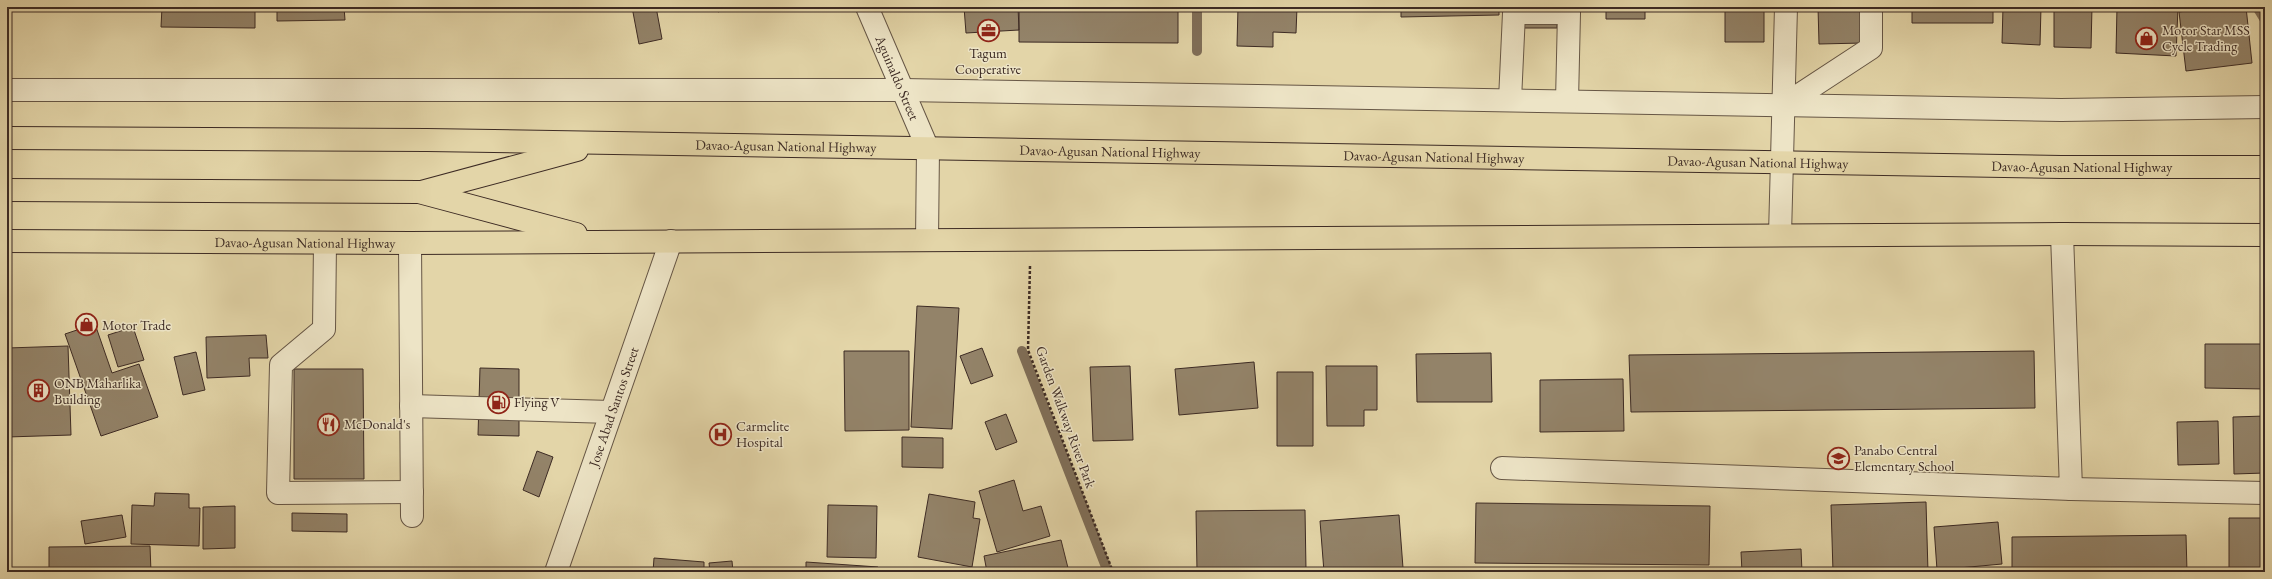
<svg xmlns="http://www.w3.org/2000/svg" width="2272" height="579" viewBox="0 0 2272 579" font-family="'EB Garamond',serif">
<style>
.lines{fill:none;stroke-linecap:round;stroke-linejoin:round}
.stream{stroke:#7f6e58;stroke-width:10}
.building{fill:#938369;stroke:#3d2b24}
.minor-casing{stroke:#665645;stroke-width:24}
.highway-casing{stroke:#3d2b24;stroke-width:24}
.path{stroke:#3d2b24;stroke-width:2.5;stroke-dasharray:3 2;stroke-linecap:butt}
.minor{stroke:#ede4c6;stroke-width:22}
.highway{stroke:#e3d5a8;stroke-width:22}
.labels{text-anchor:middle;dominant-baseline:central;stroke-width:3;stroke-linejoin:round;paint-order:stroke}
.poi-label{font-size:14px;fill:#3d2b24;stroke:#ede4c6;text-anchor:start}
.street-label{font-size:14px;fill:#3d2b24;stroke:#ede4c6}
</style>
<rect width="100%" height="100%" fill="#e3d5a8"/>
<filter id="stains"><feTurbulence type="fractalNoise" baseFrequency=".005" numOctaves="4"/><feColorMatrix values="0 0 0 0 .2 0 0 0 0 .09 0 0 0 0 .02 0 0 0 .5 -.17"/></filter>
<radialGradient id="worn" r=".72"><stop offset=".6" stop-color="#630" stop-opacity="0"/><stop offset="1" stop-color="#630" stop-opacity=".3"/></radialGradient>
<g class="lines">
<path class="stream" d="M1197 7V51
M2257 7 2265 20
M1022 351 1108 572"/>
</g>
<path class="building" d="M162 7H255V28L161 27Z
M277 7H344L345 20 277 21Z
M632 7H656L662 39 639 44Z
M715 7H729L718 12Z
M964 7H1018L1019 30 966 33Z
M1019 7H1178V43L1019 42Z
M1238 7H1297L1296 33 1273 32V47L1237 46Z
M1401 7H1499V15L1401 17Z
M1523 7H1557V28H1523Z
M1606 7H1645V19H1606Z
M1725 7H1764V42H1725Z
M1818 7H1862L1863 43 1819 44Z
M1912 7H1993V23H1912Z
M2003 7H2041L2040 45 2002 43Z
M2054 7H2092L2091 48 2054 47Z
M2117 7H2178L2176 56 2116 53Z
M2217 7H2246L2252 63 2186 71 2179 12Z
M917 306 959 308 952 429 911 427Z
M95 324 112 373 139 364 158 417 101 436 65 334Z
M133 327 144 360 118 367 108 335Z
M266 335 268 358H249L250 376 207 378 206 337Z
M2205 344H2265V389L2205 388Z
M68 346 71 435 7 437V348Z
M982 348 993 376 971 384 960 356Z
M844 351H909V430L845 431Z
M2034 351 2035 408 1631 412 1629 355Z
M196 352 205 390 183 395 174 357Z
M1491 353 1492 402H1417L1416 354Z
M1254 362 1258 408 1179 415 1175 369Z
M1130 366 1133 440 1093 441 1090 367Z
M1326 366H1377V410H1364V426H1327Z
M480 368 519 369V436L478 435Z
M294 369H363L364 479H294Z
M1277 372H1313V446H1277Z
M1623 379 1624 431 1540 432V380Z
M1006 414 1017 442 996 450 985 422Z
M2265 416V473L2234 474 2233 417Z
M2218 421 2219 464 2178 465 2177 422Z
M902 437 943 438V468L902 467Z
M537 451 553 457 539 497 523 490Z
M1014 480 1023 511 1041 506 1050 536 997 552 979 491Z
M155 493 189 494V508H200L199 546 131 544 132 505 154 506Z
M929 494 975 502 973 518 980 519 972 567 918 557Z
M1926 502 1928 572H1833L1831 505Z
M1476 503 1710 506 1709 565 1475 563Z
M828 505 877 506 876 558 827 557Z
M235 506V548L203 549V507Z
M1305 510 1306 570 1197 571 1196 511Z
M292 513 347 514V532L292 531Z
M122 515 126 537 85 544 81 521Z
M1399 515 1403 568 1324 572 1320 521Z
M2229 518H2265V572H2229Z
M1998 522 2002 564 1937 570 1934 527Z
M2186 535 2187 572H2012V537Z
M1061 540 1068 568 1051 572H987L984 556Z
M150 546 151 572H49V547Z
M1801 549 1802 572H1742L1741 552Z
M654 558 704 562V572H653Z
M732 561 733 572H710L709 563Z
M806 562 878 567 877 572H806Z
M893 568 911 572H892Z"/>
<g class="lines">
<defs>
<g id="minor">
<path id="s1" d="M867 7 928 149 927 240"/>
<path d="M7 90H903L2061 110 2265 107"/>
<path d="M1510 100 1514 13H1569L1567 101"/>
<path d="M1784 105 1871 48V7"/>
<path d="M1780 235 1786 7"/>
<path d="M325 243 324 329 281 365 278 493 412 492"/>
<path d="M410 243 412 516"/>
<path d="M411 406 611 412"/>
<path d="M1502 468 2071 489 2062 234"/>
<path d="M2071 489 2265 493"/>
<path id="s2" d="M556 572 671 241"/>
</g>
<g id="highway">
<path id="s3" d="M7 138 427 140 2061 167H2265"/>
<path d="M7 190 419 192 576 234"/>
<path d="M421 192 577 150"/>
<path id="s4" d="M7 241 410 243 2062 234 2265 235"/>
</g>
</defs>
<use href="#minor" class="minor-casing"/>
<use href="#highway" class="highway-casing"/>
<path class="path" d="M1030 266 1028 350 1113 572"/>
<use href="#minor" class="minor"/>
<use href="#highway" class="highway"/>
</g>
<defs>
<symbol id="office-ring" viewBox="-11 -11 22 22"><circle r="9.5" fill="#ede4c6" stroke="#8f2418" stroke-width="1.5"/><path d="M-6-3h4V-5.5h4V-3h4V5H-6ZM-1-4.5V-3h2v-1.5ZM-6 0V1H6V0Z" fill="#8f2418"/></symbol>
<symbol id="shop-ring" viewBox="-11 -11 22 22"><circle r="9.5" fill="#ede4c6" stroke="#8f2418" stroke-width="1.5"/><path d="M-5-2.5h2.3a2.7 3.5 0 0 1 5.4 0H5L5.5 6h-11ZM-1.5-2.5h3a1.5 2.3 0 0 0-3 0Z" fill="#8f2418"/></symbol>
<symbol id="building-ring" viewBox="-11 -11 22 22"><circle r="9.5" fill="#ede4c6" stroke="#8f2418" stroke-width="1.5"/><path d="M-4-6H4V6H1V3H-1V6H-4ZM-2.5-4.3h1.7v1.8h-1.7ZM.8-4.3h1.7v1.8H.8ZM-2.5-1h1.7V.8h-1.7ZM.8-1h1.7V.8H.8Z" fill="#8f2418"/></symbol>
<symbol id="fuel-ring" viewBox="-11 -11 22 22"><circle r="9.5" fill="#ede4c6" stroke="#8f2418" stroke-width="1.5"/><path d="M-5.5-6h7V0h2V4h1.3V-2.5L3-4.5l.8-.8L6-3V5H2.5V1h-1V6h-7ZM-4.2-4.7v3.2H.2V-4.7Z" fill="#8f2418"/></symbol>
<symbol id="restaurant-ring" viewBox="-11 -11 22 22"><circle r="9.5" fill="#ede4c6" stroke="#8f2418" stroke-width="1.5"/><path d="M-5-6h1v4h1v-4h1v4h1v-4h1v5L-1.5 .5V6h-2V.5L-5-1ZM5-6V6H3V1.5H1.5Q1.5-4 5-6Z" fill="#8f2418"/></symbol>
<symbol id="hospital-ring" viewBox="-11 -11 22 22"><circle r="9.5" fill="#ede4c6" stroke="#8f2418" stroke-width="1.5"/><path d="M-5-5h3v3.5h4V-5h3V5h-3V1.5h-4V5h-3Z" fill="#8f2418"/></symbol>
<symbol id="school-ring" viewBox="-11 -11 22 22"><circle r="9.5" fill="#ede4c6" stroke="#8f2418" stroke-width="1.5"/><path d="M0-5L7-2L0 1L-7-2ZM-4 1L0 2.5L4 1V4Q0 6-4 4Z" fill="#8f2418"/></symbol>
</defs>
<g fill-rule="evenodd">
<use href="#office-ring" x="976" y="18" width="25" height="25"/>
<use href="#shop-ring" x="2134" y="26" width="25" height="25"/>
<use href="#shop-ring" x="74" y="312" width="25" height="25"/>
<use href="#building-ring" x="26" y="378" width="25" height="25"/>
<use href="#fuel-ring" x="486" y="390" width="25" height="25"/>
<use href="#restaurant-ring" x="316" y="412" width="25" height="25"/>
<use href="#hospital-ring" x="708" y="422" width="25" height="25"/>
<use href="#school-ring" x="1826" y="446" width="25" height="25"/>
</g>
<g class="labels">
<g class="poi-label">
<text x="2162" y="30">Motor Star MSS<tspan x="2162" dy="16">Cycle Trading</tspan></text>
<text x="988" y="53" text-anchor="middle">Tagum<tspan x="988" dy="16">Cooperative</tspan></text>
<text x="102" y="325">Motor Trade</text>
<text x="54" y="383">ONB Maharlika<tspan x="54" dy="16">Building</tspan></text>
<text x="514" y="402">Flying V</text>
<text x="344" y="424">McDonald's</text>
<text x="736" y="426">Carmelite<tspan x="736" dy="16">Hospital</tspan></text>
<text x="1854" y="450">Panabo Central<tspan x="1854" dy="16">Elementary School</tspan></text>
</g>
<g class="street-label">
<text stroke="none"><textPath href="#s1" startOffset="77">Aguinaldo Street</textPath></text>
<text stroke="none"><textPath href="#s3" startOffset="779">Davao-Agusan National Highway</textPath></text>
<text stroke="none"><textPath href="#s3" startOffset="1103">Davao-Agusan National Highway</textPath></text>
<text stroke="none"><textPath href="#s3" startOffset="1427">Davao-Agusan National Highway</textPath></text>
<text stroke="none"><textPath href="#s3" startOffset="1751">Davao-Agusan National Highway</textPath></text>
<text stroke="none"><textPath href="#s3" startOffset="2075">Davao-Agusan National Highway</textPath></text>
<text stroke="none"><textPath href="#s4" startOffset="298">Davao-Agusan National Highway</textPath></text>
<text stroke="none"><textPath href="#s2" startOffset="175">Jose Abad Santos Street</textPath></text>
<text transform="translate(1066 417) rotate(70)">Garden Walkway River Park</text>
</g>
</g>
<rect width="2272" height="579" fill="none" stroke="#e3d5a8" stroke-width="24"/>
<rect x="8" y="8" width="2256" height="563" fill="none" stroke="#3d2b24" stroke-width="2"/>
<rect x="12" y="12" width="2248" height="555" fill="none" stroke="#3d2b24"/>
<rect width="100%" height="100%" filter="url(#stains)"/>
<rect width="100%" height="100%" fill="url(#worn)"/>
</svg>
